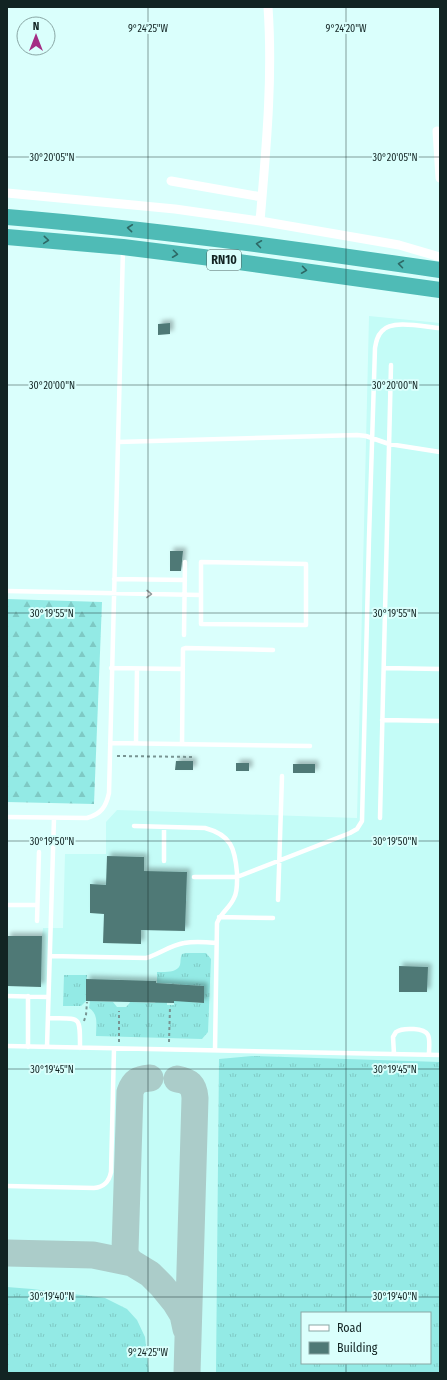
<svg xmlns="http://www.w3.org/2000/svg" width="447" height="1380" viewBox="0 0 447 1380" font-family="'Fira Sans Condensed',sans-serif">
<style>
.built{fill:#c4fcf7;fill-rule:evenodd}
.grass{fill:url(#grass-tufts);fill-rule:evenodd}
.forest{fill:url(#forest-firs)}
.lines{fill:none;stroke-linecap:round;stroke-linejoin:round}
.taxiway{stroke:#abccc9;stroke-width:27}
.building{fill:#4f7976;filter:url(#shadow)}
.path{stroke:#789492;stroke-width:2;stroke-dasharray:3 3;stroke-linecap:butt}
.lane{stroke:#fff;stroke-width:4.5}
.street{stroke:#fff;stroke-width:9}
.highway{stroke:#4fbbb6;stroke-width:16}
.oneway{stroke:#2d6865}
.oneway2{stroke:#949c9c}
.ticks{fill:none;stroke:#122423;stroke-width:1;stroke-opacity:0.45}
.labels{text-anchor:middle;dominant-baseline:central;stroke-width:4;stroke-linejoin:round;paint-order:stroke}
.shield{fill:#dafffc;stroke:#4e6664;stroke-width:1}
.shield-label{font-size:12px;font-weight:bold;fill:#122423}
.ticks-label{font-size:10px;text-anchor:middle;fill:#122423;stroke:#dafffc;stroke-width:4;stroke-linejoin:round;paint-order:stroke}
</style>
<defs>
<pattern id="grass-tufts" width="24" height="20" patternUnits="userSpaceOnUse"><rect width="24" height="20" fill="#93eae5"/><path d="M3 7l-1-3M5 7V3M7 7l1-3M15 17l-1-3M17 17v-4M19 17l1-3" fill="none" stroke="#7ec9c4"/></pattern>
<pattern id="forest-firs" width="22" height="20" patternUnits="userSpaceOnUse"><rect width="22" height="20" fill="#93eae5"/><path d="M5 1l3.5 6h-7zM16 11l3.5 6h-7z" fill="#7ec9c4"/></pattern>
<filter id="shadow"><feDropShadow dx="3.5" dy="-3.5" stdDeviation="2" flood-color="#0004"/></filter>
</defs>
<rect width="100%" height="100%" fill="#dafffc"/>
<path class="built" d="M369 316 440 323V1373H7V936H42L43 928H63L65 854H106V822L117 810 357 818ZM302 1313H430V1363H302Z"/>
<path class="grass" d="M186 953H206L211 959 208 1032 202 1039 96 1036C96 1026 99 1014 89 1008L90 1001 113 1002 117 1007H126L129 1004 130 1002 155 1003 157 1000H167V1005H174V1001H179L180 984 157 983V972C165 972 177 973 180 965 181 961 180 958 182 954ZM190 985 204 986V1003L190 1002Z
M64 975H87L86 1001 81 1006H63Z
M252 1056 440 1062V1373H216L219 1059ZM302 1313H430V1363H302Z
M7 1287 32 1289 105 1298 127 1309 137 1320 145 1337 149 1373H7Z"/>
<path class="forest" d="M7 599 102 602 94 804 7 802Z"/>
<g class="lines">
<path class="taxiway" d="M177 1079C189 1081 194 1085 195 1098L187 1373
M7 1253 93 1255 132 1263 150 1274 162 1286 175 1302 183 1315 186 1329
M132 1263 126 1257 125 1250 130 1092C134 1081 138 1079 150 1078"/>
</g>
<path class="building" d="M170 323V334L158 335V324Z
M170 551H183L181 571H170Z
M176 761H193V770H175Z
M236 763H249V771H236Z
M293 764H315V773H293Z
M107 856 144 857V871L187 872 185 931 141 930V944L103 943 104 914 90 913V884L106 885Z
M7 936H42L41 987 7 986Z
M399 966 428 967 427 992H399Z
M86 979 156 981V983L204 986V1003L174 1001V1003L86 1001Z"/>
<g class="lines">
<path class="path" d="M117 756 195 757
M84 1021 86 1015 87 1002
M119 1042V1011
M169 1042 170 1007"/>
<path class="lane" d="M118 442 357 435 366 436 389 444 440 452
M201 562 306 564V625L201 624Z
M114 579 185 580
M7 591 200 595
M184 635 185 562
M111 668 183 669
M384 668 440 669
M382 720 440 721
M110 743 310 746
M136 743 137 669
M182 744 183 649 186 648 273 650
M7 817 87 818C101 814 106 807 109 793L123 249
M380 818 391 365
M134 826 205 828C231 835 235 848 237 873 237 881 238 891 234 898 230 908 221 912 217 923L215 1050
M164 861V827
M194 877H237L350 833 357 829 362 821 369 538 375 348C376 342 377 336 382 331 392 319 425 327 440 328
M278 900 282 776
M7 905H37
M219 917 273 918
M37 921 39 852
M50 956 146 958C159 954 171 945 184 943 195 941 206 942 216 943
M7 996 48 997
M48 1018C81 1019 80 1014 80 1048
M7 1046 440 1055
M28 1047V996
M47 1047 54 818
M394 1054 393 1037 396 1032C402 1028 407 1029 414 1029 433 1030 429 1040 429 1054
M7 1186 94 1188C104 1187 109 1182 111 1172L114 1049"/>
<path class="street" d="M437 131 440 178
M171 181 262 197
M7 193 175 209 260 221C266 150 273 78 268 7
M260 221 399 245 440 257"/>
<path class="highway" d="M7 217C152 229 296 249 440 270
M7 237 123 247 203 257 440 290"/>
</g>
<defs><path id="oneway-chevron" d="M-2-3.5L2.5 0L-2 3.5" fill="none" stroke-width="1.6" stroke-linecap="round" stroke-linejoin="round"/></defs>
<g class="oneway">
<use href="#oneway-chevron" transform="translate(130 228) rotate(-174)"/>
<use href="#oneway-chevron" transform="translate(46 240) rotate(5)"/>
<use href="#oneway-chevron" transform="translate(259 244) rotate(-172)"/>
<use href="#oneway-chevron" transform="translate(175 254) rotate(7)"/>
<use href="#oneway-chevron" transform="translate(401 264) rotate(-172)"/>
<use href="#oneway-chevron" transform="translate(304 270) rotate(8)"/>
</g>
<use class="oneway2" href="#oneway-chevron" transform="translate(149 594) rotate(1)"/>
<path class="ticks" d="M148 7V1373M346 7V1313M7 157H440M7 385H440M7 613H440M7 841H440M7 1069H440M7 1297H440M346 1363V1373"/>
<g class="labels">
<rect class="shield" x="207" y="250" width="34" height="20" rx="3"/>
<g class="shield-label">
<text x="224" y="260">RN10</text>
</g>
</g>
<g class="ticks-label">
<text x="148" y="32">9°24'25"W</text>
<text x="346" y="32">9°24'20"W</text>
<text x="52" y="161">30°20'05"N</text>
<text x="395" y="161">30°20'05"N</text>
<text x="52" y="389">30°20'00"N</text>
<text x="395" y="389">30°20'00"N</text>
<text x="52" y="617">30°19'55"N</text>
<text x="395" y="617">30°19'55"N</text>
<text x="52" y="845">30°19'50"N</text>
<text x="395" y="845">30°19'50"N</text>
<text x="52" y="1073">30°19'45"N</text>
<text x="395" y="1073">30°19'45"N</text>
<text x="52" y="1300">30°19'40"N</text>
<text x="395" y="1300">30°19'40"N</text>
<text x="148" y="1356">9°24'25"W</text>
</g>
<rect width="447" height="1380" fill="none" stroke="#122423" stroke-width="16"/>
<rect x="301" y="1312" width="130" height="52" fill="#dafffc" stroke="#8aa7a5"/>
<rect x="309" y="1325" width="20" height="6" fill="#ffffff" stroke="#8aa7a5"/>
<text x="337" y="1332" font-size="12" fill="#122423">Road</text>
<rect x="309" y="1342" width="20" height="12" fill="#4f7976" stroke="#8aa7a5"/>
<text x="337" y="1352" font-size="12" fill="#122423">Building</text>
<g transform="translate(36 36)"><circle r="19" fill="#dafffc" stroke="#8aa7a5"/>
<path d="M0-3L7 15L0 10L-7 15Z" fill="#a42d84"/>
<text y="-6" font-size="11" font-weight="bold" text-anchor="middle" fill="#122423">N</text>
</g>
</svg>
